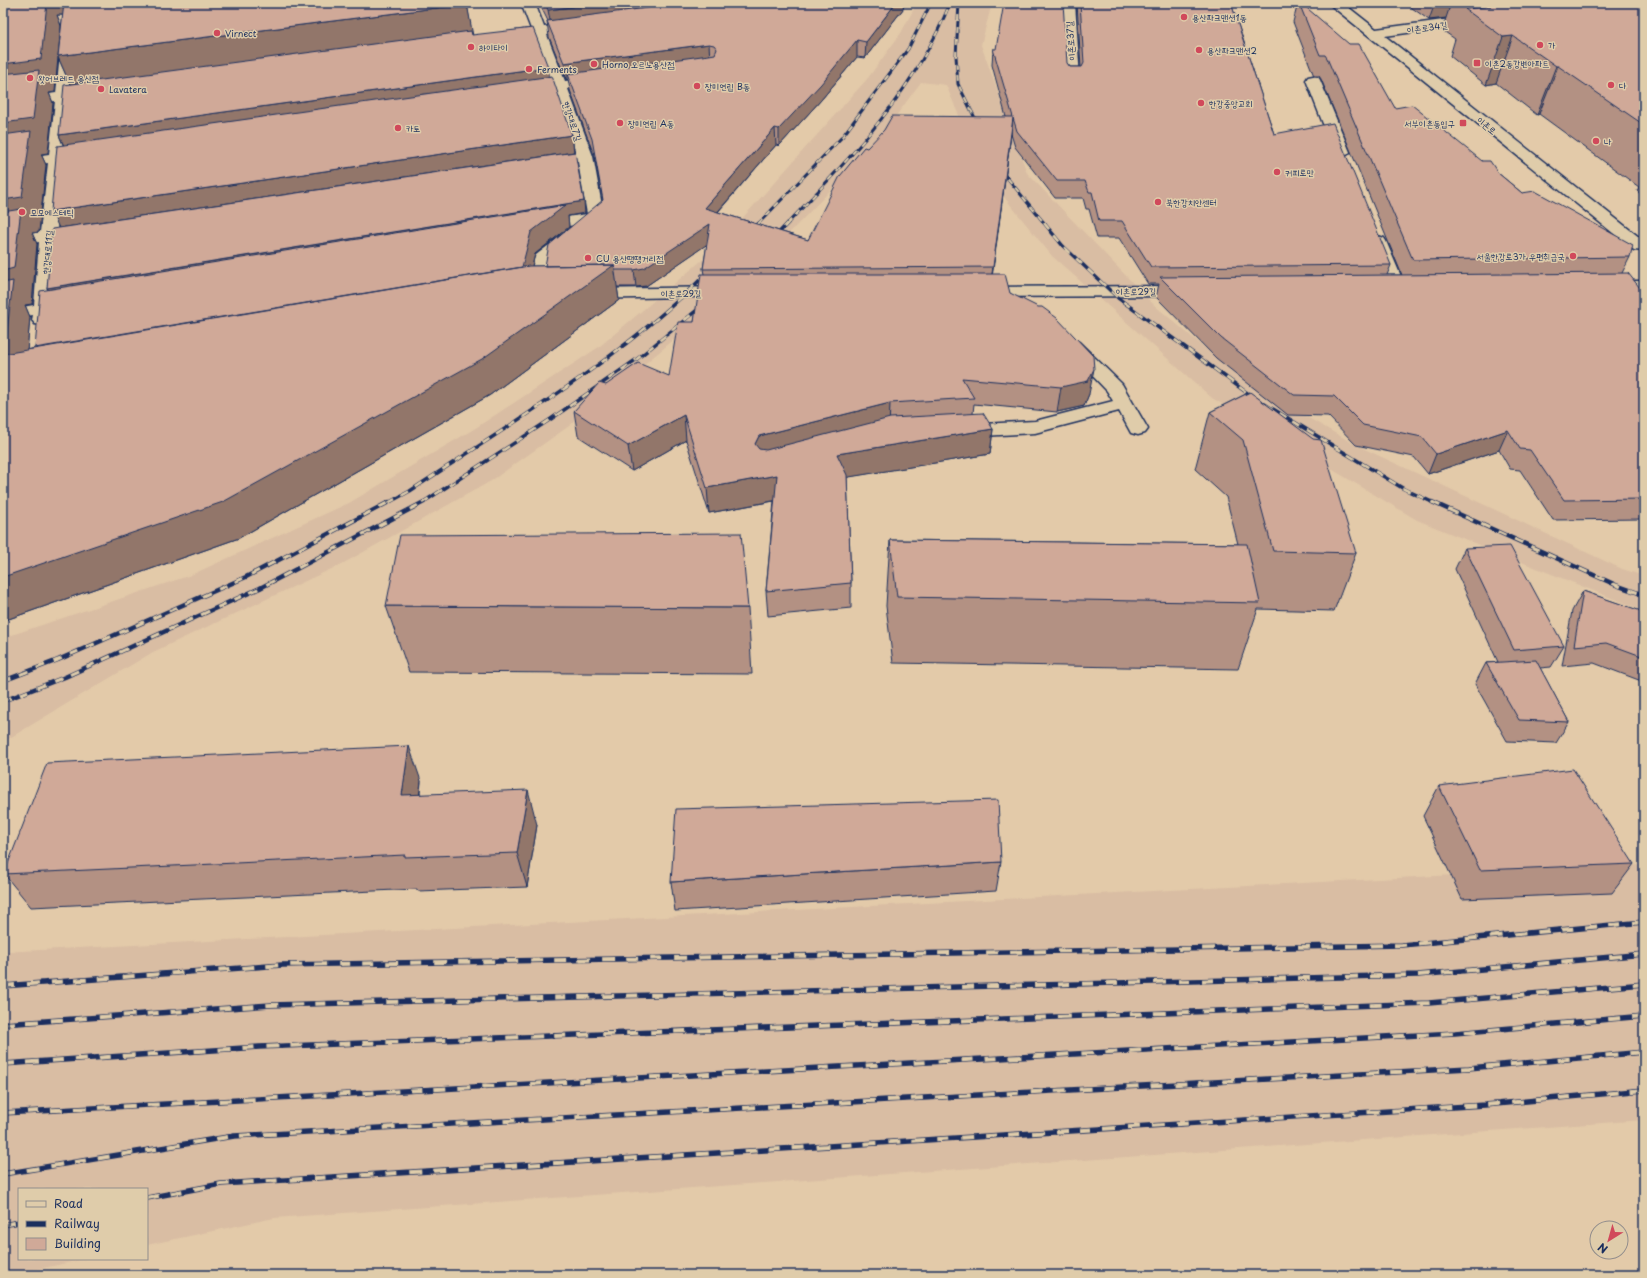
<svg xmlns="http://www.w3.org/2000/svg" width="1647" height="1278" viewBox="0 0 1647 1278" font-family="'Playpen Sans','Poor Story',sans-serif">
<style>
.built{fill:#d9bda3}
.lines{fill:none;stroke-linecap:round;stroke-linejoin:round}
.minor-casing{stroke:#1b2f5e;stroke-width:3}
.minor{fill:#dfccaa;fill-rule:evenodd}
.rail-far3-casing{stroke:#1b2f5e;stroke-width:3}
.rail-far2-casing{stroke:#1b2f5e;stroke-width:3.5}
.rail-far1-casing{stroke:#1b2f5e;stroke-width:4.5}
.rail-casing{stroke:#1b2f5e;stroke-width:5.5}
.rail-far3{stroke:#dfccaa;stroke-width:2;stroke-dasharray:6;stroke-linecap:butt}
.rail-far2{stroke:#dfccaa;stroke-width:2.5;stroke-dasharray:8;stroke-linecap:butt}
.rail-far1{stroke:#dfccaa;stroke-width:3;stroke-dasharray:9;stroke-linecap:butt}
.rail{stroke:#dfccaa;stroke-width:4;stroke-dasharray:12;stroke-linecap:butt}
.wall{fill:#b39183;stroke:#1b2f5e;fill-rule:evenodd}
.shaded-wall{fill:#92766a;stroke:#1b2f5e}
.building{fill:#d0a998;stroke:#1b2f5e}
.poi-dot{fill:#d1495b;stroke:#dfccaa;stroke-width:1.5}
.labels{text-anchor:middle;dominant-baseline:central;stroke-width:3;stroke-linejoin:round;paint-order:stroke}
.far-poi-label{font-size:9px;fill:#1b2f5e;stroke:#dfccaa;text-anchor:start}
.far-street-label{font-size:9px;fill:#1b2f5e;stroke:#dfccaa}
</style>
<rect width="100%" height="100%" fill="#e3caa9"/>
<filter id="ink" filterUnits="userSpaceOnUse"><feTurbulence type="fractalNoise" baseFrequency=".025" numOctaves="2"/><feDisplacementMap in="SourceGraphic" scale="8" xChannelSelector="R" yChannelSelector="G"/><feConvolveMatrix kernelMatrix="1 2 1 2 8 2 1 2 1" color-interpolation-filters="sRGB"/></filter>
<g filter="url(#ink)">
<path class="built" d="M917 3H992L981 45 1027 173 1154 305 1247 383 1356 445 1622 569 1644 576V611L1417 520 1212 398 1052 256 982 170 946 85 921 82 893 120 859 161 732 292 569 426 491 481 342 564 153 652 3 742V638L191 575 349 503 474 429 599 347 713 251 868 78 901 33Z
M1644 865V1120L274 1218 147 1245V1189H19V1259H85L11 1275H3V952Z"/>
<g class="lines">
<defs>
<path id="minor" d="M65 3H79L70 91 93 88 98 89 100 92 98 95 69 99 64 151 85 148 90 150 93 153 90 156 63 161 57 230 81 226 87 228 89 231 87 234 56 240 51 302 69 299 75 300 78 304 75 308 50 312V320L47 324 41 325 35 324 32 320 33 315 3 320V310L34 305 39 242 3 248V238L40 232 48 163 3 170V160L49 154 55 101 3 108V100L56 93Z
M521 3H535L544 27 577 23 582 24 584 27 582 30 577 31 547 35 565 81 598 77 603 78 605 81 603 84 568 89 593 156 604 217 550 261 544 295 541 299 535 300 529 299 526 295 534 259 536 255 575 225 539 231 533 229 531 226 533 223 539 221 587 214 578 162 546 167 541 165 538 162 541 159 576 153 555 91 525 95 520 94 518 91 520 88 552 83 534 37 504 41 499 40 497 37 499 34 531 29Z
M1061 3H1075L1080 79 1078 82H1068L1066 79Z
M1328 3H1343L1376 29 1473 16 1478 17 1480 20 1478 23 1473 24 1385 36 1644 241V251L1634 250Z
M1313 76 1318 77 1320 80 1350 152 1347 155H1337L1334 152 1306 80 1308 77Z
M1378 236 1384 238 1386 241 1406 288 1403 292 1397 293 1391 292 1388 288 1370 241 1372 238Z
M1608 281H1644V291L1602 290 1599 286 1602 282Z
M1188 286 1194 287 1197 291 1194 295 1188 296 980 297 974 296 971 292 974 288 980 287Z
M728 287 734 288 737 292 734 296 588 299 582 298 579 294 582 290 588 289Z
M1073 341 1079 342 1122 384 1148 429 1145 433 1138 435 1131 433 1119 411 1035 433 964 437 957 435 954 431 957 427 964 425 1035 421 1113 401 1107 391 1064 346 1067 342Z"/>
</defs>
<use href="#minor" class="minor-casing"/>
<use href="#minor" class="minor"/>
<defs>
<path id="rail-far3" d="M959 3 956 56 958 84 979 126
M1000 169 1045 224
M758 224 842 137 908 49 931 3
M787 224C850 158 916 90 950 3"/>
<path id="rail-far2" d="M1044 223 1063 246 1118 298 1250 395 1404 489 1434 503
M750 232 759 223
M773 239 788 223
M388 503 410 491C512 423 621 359 708 272
M422 503 551 419 637 359 703 305"/>
<path id="rail-far1" d="M1432 502 1616 585 1644 595
M3 681 58 660 246 577 389 502
M3 701 65 677 260 588 424 502"/>
<path id="rail" d="M3 986 282 965 1402 945 1644 922
M3 1024 271 1005 1418 975 1644 954
M3 1064 259 1047 1429 1003 1644 984
M3 1113 1455 1033 1644 1016
M3 1174 234 1136 1469 1068 1644 1052
M147 1198 221 1184 1485 1105 1644 1090
M3 1225 19 1222"/>
</defs>
<use href="#rail-far3" class="rail-far3-casing"/>
<use href="#rail-far2" class="rail-far2-casing"/>
<use href="#rail-far1" class="rail-far1-casing"/>
<use href="#rail" class="rail-casing"/>
<use href="#rail-far3" class="rail-far3"/>
<use href="#rail-far2" class="rail-far2"/>
<use href="#rail-far1" class="rail-far1"/>
<use href="#rail" class="rail"/>
</g>
<path class="wall" d="M3 3 467 4 472 35 548 67 549 77 572 135 574 152 584 201 585 213 568 216 569 227 535 254 532 266H545L603 200 594 155 570 90 568 79H566L549 37 547 21H548L539 3H904L903 9 865 58 857 57 821 100 779 146 776 145 718 212 808 240 867 148 1006 117 992 65 993 49 1067 63 1070 67H1081L1077 3H1231L1274 134 1391 265 1387 275H1402L1321 79 1319 76H1314L1293 22 1298 3H1301L1395 108 1498 173 1522 193 1630 257 1622 273 1644 293V519L1553 520 1520 470 1510 469 1499 450 1428 474 1414 457 1356 445 1328 416 1288 415 1216 358 1156 297 1159 284H1148L1119 238H1097L1089 209H1086L1083 198H1055L1015 147 1011 134 992 274 1010 293 1089 394 1084 406 1057 412 974 404 973 413 993 429 990 454 847 477 851 583V608L768 616 766 591 774 501 709 513 686 440 632 471 578 436 574 411 606 385 669 376 694 322 704 274 703 269 707 244 646 286 636 287H617L619 300 490 395 239 538 3 621ZM64 9 59 45 61 26 57 15H63ZM58 57 70 84 59 135 63 145 59 228 47 288 48 290 35 348 27 350 30 317 25 305 32 304 37 244 32 233 39 232 46 165 41 154 48 153 53 103 49 93 55 92Z
M1405 3H1644V196L1637 191 1639 187 1539 114 1537 115 1496 83 1486 85 1450 56 1455 39 1442 30 1446 18 1429 20Z
M1250 392 1356 553 1334 611 1258 609 1238 669 893 663 886 606 890 540 1238 544 1226 497 1195 469 1210 412Z
M1465 548 1564 646 1551 667 1540 668 1569 722 1556 743 1507 741 1475 684 1486 663 1498 662 1455 569Z
M1583 591 1640 611 1644 592V682L1594 663 1562 666 1572 611Z
M386 606 748 608 752 674 409 672Z
M421 781 420 794 537 825 527 887 418 891 417 889 31 907 4 874Z
M1439 786 1634 864 1612 893 1462 899 1423 816Z
M1001 862 996 891 675 911 671 882Z"/>
<path class="shaded-wall" d="M3 3H65L63 15H57L61 26 58 56 467 4 473 36 72 89 58 57 55 92 49 93 53 103 48 153 41 154 46 165 39 232 32 233 37 244 32 304 25 305 30 317 25 375 3 379Z
M601 3H721L551 26 548 10Z
M896 3H904L903 9 865 58 866 42Z
M1435 3H1451L1446 18 1429 20Z
M1513 36 1496 83 1486 85 1503 37Z
M857 40V57L821 100 779 146V129Z
M709 44 710 61 568 74V79H566L564 63Z
M1556 66H1558L1539 114 1537 115Z
M548 67 550 82 66 150 59 135Z
M1013 118 1011 134 991 285 993 267Z
M775 128 776 145 706 225 705 208Z
M572 135 574 152 59 228 51 211Z
M584 201 585 213 568 216 569 227 535 254 526 290 53 300 47 288Z
M710 224 712 241 646 286 636 287 634 270Z
M614 265 619 300 490 395 239 538 3 621V577Z
M1094 369 1089 394 1084 406 1057 412 1061 387Z
M890 403 889 429 756 469 755 444 759 436Z
M684 415 686 440 632 471 628 446Z
M993 429 990 454 837 479V454Z
M1508 430 1499 450 1428 474 1436 454Z
M777 475 778 500 709 513 707 488Z
M409 746 421 781 415 830 402 795Z
M528 790 537 825 527 887 517 853Z"/>
<path class="building" d="M3 3H47L41 59 3 64Z
M64 3H466L467 4 58 56Z
M545 3H601L548 10Z
M685 3H896L866 42 857 40 821 84 779 129 775 128 705 208 808 240 840 176 864 147 867 148 884 130 892 116 1013 117 993 49H996L1004 3H1063L1067 63 1070 67H1082L1084 63 1080 3H1231L1274 134 1333 123 1391 265 1151 267 1122 221H1099L1092 192H1089L1085 181H1057L1017 131 1013 118 993 267 703 269 710 224 644 268 634 270H615L614 265 545 266 549 245 603 200 592 139 568 74 709 55 715 54 717 49 714 45 709 44 564 63 547 21Z
M1299 3H1301L1349 44H1359L1395 108 1412 105 1482 161H1490L1498 173 1522 193 1535 191 1633 245 1630 257 1413 260 1327 58 1325 55H1320Z
M1486 3H1644V125L1558 66H1556L1513 36 1503 37 1465 9 1491 6Z
M533 28 548 67 59 135 64 85 471 31 472 35Z
M39 70 33 119 3 123V74Z
M552 76 572 135 51 211 57 146Z
M31 131 22 197 3 200V135Z
M575 152 584 201 47 288 52 229Z
M566 205 531 232 522 267 35 348 40 291Z
M21 209 14 268 3 271V212Z
M614 265 482 359 223 502 3 577V354L529 266Z
M1628 273 1644 293V499L1564 500 1530 450 1520 449 1508 430 1436 454 1422 437 1363 425 1334 396 1294 395 1221 338 1160 277Z
M701 274H1005L1010 293 1038 307H1042L1057 318 1093 356 1094 369 1088 381 1061 387 962 378 974 398 890 403 759 436 755 444 759 449 766 450 890 418 983 413 993 429 837 454 847 475 851 583 766 591 777 475 707 488 684 415 628 446 574 411 599 383 606 385 638 363 669 376 678 322H694Z
M13 281 6 339H3V283Z
M1250 392 1313 439 1321 440 1356 553 1273 551 1243 440 1210 412Z
M741 533 748 608 386 606 400 535Z
M890 540 1247 544 1260 603 897 597Z
M1510 546 1564 646 1514 650 1465 548Z
M1583 591 1644 612V657L1606 643 1574 646Z
M1536 660 1569 722 1519 720 1486 663Z
M409 746 402 795 528 790 517 853 405 857V855L4 874 47 763Z
M1573 769 1634 864 1480 870 1439 786Z
M998 800 1001 862 671 882 676 809Z"/>
</g>
<g class="poi-dot">
<circle cx="1184" cy="17" r="4"/>
<circle cx="217" cy="33" r="4"/>
<circle cx="1540" cy="45" r="4"/>
<circle cx="471" cy="47" r="4"/>
<circle cx="1199" cy="50" r="4"/>
<rect x="1473" y="59" width="8" height="8" rx="2"/>
<circle cx="594" cy="64" r="4"/>
<circle cx="529" cy="69" r="4"/>
<circle cx="30" cy="78" r="4"/>
<circle cx="1611" cy="85" r="4"/>
<circle cx="697" cy="86" r="4"/>
<circle cx="101" cy="89" r="4"/>
<circle cx="1201" cy="103" r="4"/>
<circle cx="620" cy="123" r="4"/>
<rect x="1459" y="119" width="8" height="8" rx="2"/>
<circle cx="398" cy="128" r="4"/>
<circle cx="1596" cy="141" r="4"/>
<circle cx="1277" cy="172" r="4"/>
<circle cx="1158" cy="202" r="4"/>
<circle cx="22" cy="212" r="4"/>
<circle cx="1573" cy="256" r="4"/>
<circle cx="588" cy="258" r="4"/>
</g>
<g class="labels">
<g class="far-poi-label">
<text x="1192" y="17">용산파크맨션1동</text>
<text x="225" y="33">Virnect</text>
<text x="1548" y="45">가</text>
<text x="479" y="47">하이타이</text>
<text x="1207" y="50">용산파크맨션2</text>
<text x="1485" y="63">이촌2동강변아파트</text>
<text x="602" y="64">Horno 오르노용산점</text>
<text x="537" y="69">Ferments</text>
<text x="38" y="78">왓어브레드 용산점</text>
<text x="1619" y="85">다</text>
<text x="705" y="86">장미연립 B동</text>
<text x="109" y="89">Lavatera</text>
<text x="1209" y="103">한강중앙교회</text>
<text x="628" y="123">장미연립 A동</text>
<text x="1455" y="123" text-anchor="end">서부이촌동입구</text>
<text x="406" y="128">카토</text>
<text x="1604" y="141">나</text>
<text x="1285" y="172">커피로만</text>
<text x="1166" y="202">북한강치안센터</text>
<text x="30" y="212">모모에스테틱</text>
<text x="1565" y="256" text-anchor="end">서울한강로3가 우편취급국</text>
<text x="596" y="258">CU 용산땡땡거리점</text>
</g>
<g class="far-street-label">
<text transform="translate(1427 27) rotate(-8)">이촌로34길</text>
<text transform="translate(1070 41) rotate(-94)">이촌로37길</text>
<text transform="translate(573 121) rotate(71)">한강대로7길</text>
<text transform="translate(1487 125) rotate(39)">이촌로</text>
<text transform="translate(47 252) rotate(-85)">한강대로11길</text>
<text transform="translate(1136 291) rotate(-1)">이촌로29길</text>
<text transform="translate(681 293) rotate(-1)">이촌로29길</text>
</g>
</g>
<rect width="1647" height="1278" fill="none" stroke="#dfccaa" stroke-width="16"/>
<rect x="8" y="8" width="1631" height="1262" fill="none" stroke="#1b2f5e" stroke-width="1.5" filter="url(#ink)"/>
<rect x="18" y="1188" width="130" height="72" fill="#dfccaa" stroke="#918d8c"/>
<rect x="26" y="1201" width="20" height="6" fill="#dfccaa" stroke="#918d8c"/>
<text x="54" y="1208" font-size="12" fill="#1b2f5e">Road</text>
<rect x="26" y="1221" width="20" height="6" fill="#1b2f5e" stroke="#918d8c"/>
<text x="54" y="1228" font-size="12" fill="#1b2f5e">Railway</text>
<rect x="26" y="1238" width="20" height="12" fill="#d0a998" stroke="#918d8c"/>
<text x="54" y="1248" font-size="12" fill="#1b2f5e">Building</text>
<g transform="translate(1609 1240) rotate(217)"><circle r="19" fill="#dfccaa" stroke="#918d8c"/>
<path d="M0-3L7 15L0 10L-7 15Z" fill="#d1495b"/>
<text y="-6" font-size="11" font-weight="bold" text-anchor="middle" fill="#1b2f5e">N</text>
</g>
</svg>
